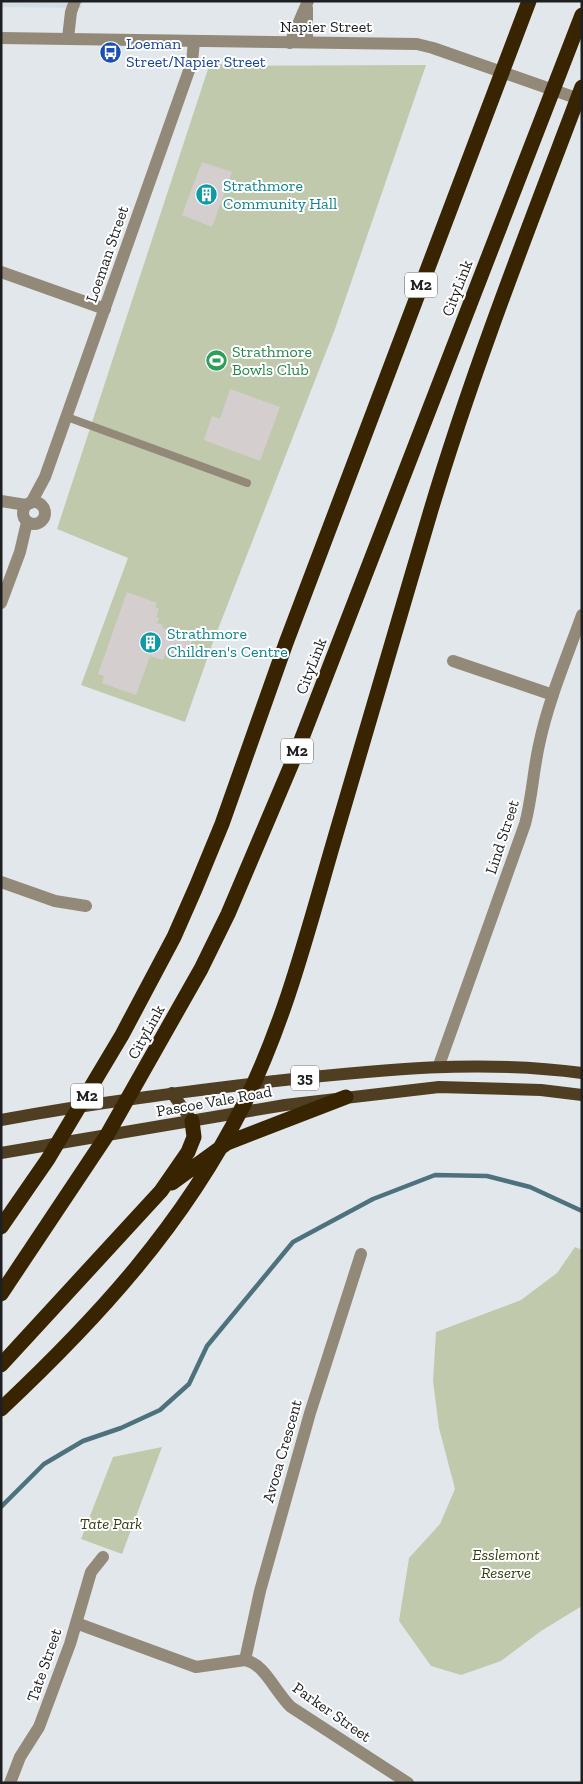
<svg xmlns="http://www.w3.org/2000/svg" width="583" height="1784" viewBox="0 0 583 1784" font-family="'Zilla Slab',serif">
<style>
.built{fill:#d2dde6}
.green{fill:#c1c9ad}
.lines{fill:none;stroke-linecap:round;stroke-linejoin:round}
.stream{stroke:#4e727d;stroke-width:4.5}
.building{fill:#d5cece}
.service{stroke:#938979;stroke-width:8}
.minor{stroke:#938979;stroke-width:12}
.tertiary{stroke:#938979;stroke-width:12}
.primary{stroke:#4f3e22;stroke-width:12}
.motorway{stroke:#382400;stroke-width:15}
.labels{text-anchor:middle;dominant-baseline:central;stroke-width:4;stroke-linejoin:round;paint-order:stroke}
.shield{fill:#fff;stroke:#626264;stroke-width:1}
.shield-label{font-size:15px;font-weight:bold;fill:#1e1f21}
.street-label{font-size:16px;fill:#1e1f21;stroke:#fff}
.transit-label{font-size:16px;fill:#164399;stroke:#fff;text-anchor:start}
.culture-label{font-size:16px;fill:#0d838f;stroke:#fff;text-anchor:start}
.leisure-label{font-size:16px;fill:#27864d;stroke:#fff;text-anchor:start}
.park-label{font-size:16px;font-style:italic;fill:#363f0f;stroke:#fff}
</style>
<rect width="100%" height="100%" fill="#e2e7eb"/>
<path class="built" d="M1 1H82L81 8 1 7Z"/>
<path class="green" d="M219 63 226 66 426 65 335 329 213 642 185 722 81 685 128 558 57 529 209 66H218Z
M575 1247 582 1250V1606L541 1631 501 1661 461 1675 431 1666 399 1621 409 1558 440 1524 455 1489 439 1428 433 1381 436 1332 521 1300 557 1273Z
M162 1447 122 1554 81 1539 113 1457Z"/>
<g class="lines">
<path class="stream" d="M1 1507 44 1464 83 1441 121 1428 160 1410 189 1384 207 1346 293 1242 373 1199 435 1175 487 1176 530 1187 582 1211"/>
</g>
<path class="building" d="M202 162 232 172 212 227 182 215Z
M230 389 280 407 260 461 204 440 212 416 220 419Z
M127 592 157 603 155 607 159 609 156 617 159 618 157 623 163 625 162 628 193 638 189 652 169 645 163 660 150 656 136 695 102 683 104 676 98 674Z"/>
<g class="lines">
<path class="service" d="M67 417 247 483"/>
<path class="minor" d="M68 38 71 12 75 1
M307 42V8
M290 43 308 1
M1 272 105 309
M1 501 26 505
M453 661 553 695
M1 882 55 901 86 906
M439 1065 525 824C532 798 533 772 539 745 548 701 567 657 582 615
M76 1623 196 1667 245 1660C265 1664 275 1692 291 1707L408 1783
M245 1660 260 1591 310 1413 361 1254
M10 1783 20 1757 39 1727 70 1644 91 1572 103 1557"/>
<path class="tertiary" d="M1 38 417 44 433 48 582 100
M23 513a11 11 0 1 1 22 0a11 11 0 1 1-22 0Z
M31 503 45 477 192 62 194 41
M1 603 20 552 27 522"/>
<path class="primary" d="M172 1093 192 1121
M1 1120C92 1103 183 1092 275 1081 378 1070 479 1059 582 1073
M1 1153 285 1105 439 1087 541 1090 582 1095"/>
<path class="motorway" d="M172 1183 227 1143 346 1097
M1 1227 48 1159 122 1035 174 937 196 887 222 824 286 643 529 1
M1 1294 107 1135 201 969 228 914 295 756 582 15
M1 1365 161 1191 188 1152 194 1137 192 1121
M1 1409C98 1318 183 1225 243 1106 286 1020 309 926 336 834 367 726 399 618 431 510 474 366 529 227 582 87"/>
</g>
<defs>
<symbol id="bus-disc" viewBox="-11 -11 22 22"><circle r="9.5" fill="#1a4fb4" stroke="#fff"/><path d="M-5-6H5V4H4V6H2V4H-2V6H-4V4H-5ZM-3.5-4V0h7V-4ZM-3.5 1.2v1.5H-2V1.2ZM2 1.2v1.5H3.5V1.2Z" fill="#fff"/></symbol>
<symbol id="building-disc" viewBox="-11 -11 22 22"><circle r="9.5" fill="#0f9aa8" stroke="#fff"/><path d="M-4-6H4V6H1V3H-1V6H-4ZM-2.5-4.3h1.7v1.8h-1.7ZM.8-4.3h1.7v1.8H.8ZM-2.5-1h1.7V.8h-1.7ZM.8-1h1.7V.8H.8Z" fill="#fff"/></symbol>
<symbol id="stadium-disc" viewBox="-11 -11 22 22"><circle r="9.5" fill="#2e9e5b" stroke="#fff"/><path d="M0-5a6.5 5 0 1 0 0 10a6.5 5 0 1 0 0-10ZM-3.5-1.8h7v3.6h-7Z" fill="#fff"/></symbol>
</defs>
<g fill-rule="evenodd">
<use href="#bus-disc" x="98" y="40" width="25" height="25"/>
<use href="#building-disc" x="194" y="182" width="25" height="25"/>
<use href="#stadium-disc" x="204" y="348" width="25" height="25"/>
<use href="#building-disc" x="138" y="630" width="25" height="25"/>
</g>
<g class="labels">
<g class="shield">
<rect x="405" y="272.5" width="32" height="25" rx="4"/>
<rect x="281" y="738.5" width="32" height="25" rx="4"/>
<rect x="291" y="1065.5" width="28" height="25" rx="4"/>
<rect x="71" y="1083.5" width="32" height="25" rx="4"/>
</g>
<g class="shield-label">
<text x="421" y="285">M2</text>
<text x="297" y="751">M2</text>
<text x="305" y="1078">35</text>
<text x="87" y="1096">M2</text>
</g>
<g class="street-label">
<text x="326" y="26">Napier Street</text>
<text transform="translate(107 254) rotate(-71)">Loeman Street</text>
<text transform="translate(457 288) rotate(-69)">CityLink</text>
<text transform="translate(311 666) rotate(-69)">CityLink</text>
<text transform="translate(502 837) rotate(-72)">Lind Street</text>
<text transform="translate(146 1032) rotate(-61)">CityLink</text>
<text transform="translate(214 1101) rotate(-10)">Pascoe Vale Road</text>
<text transform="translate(282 1451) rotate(-74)">Avoca Crescent</text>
<text transform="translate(44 1665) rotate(-71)">Tate Street</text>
<text transform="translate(332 1712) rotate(35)">Parker Street</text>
</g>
<g class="transit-label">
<text x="126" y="43">Loeman<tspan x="126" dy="18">Street/Napier Street</tspan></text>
</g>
<g class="culture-label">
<text x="223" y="185">Strathmore<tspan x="223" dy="18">Community Hall</tspan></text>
<text x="167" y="633">Strathmore<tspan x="167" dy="18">Children's Centre</tspan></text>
</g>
<g class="leisure-label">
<text x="232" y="351">Strathmore<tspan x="232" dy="18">Bowls Club</tspan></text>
</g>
<g class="park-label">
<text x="111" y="1523">Tate Park</text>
<text x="506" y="1554">Esslemont<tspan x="506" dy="18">Reserve</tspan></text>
</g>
</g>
<rect width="583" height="1784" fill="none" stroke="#1e1f21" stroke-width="5"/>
</svg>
